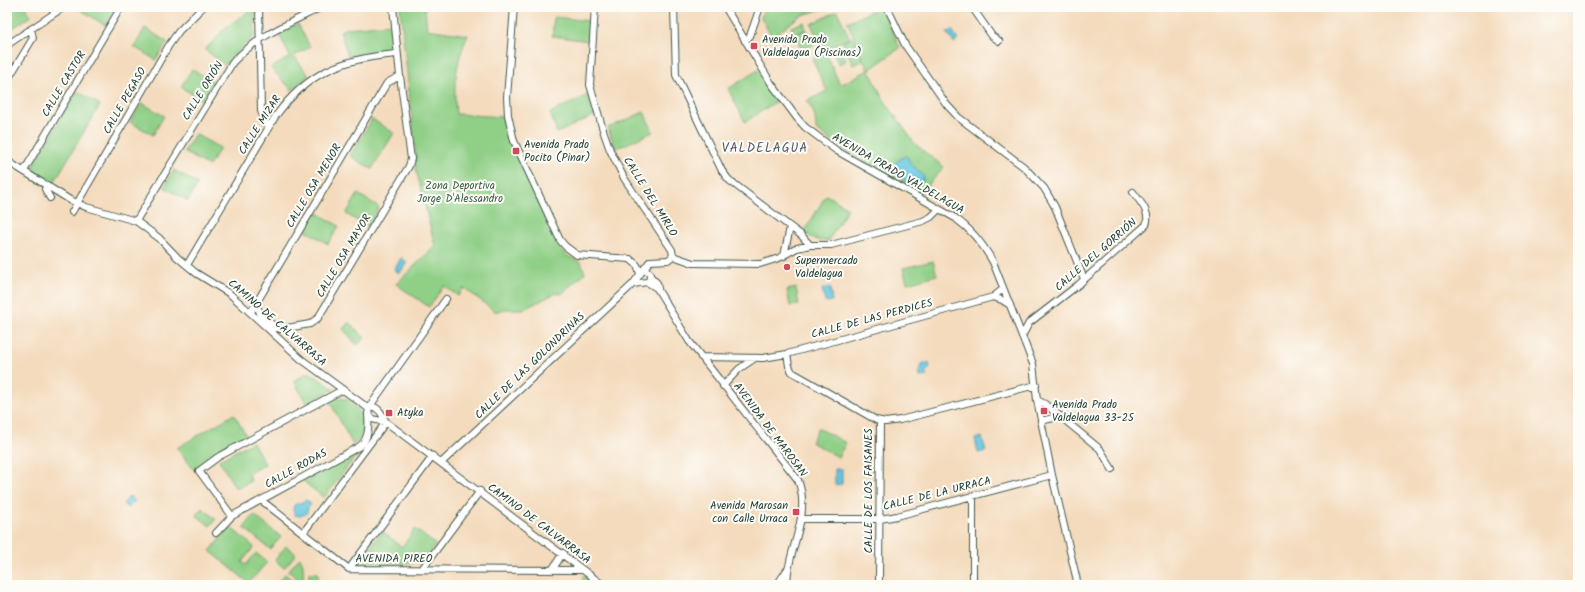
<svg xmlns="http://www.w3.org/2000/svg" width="1585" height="592" viewBox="0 0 1585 592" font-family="Kalam,sans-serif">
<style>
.green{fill:#8fcf86;stroke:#57865d}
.water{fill:#63c6e1;stroke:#41828a}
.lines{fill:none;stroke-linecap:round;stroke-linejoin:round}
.minor-casing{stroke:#3f5549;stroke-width:8}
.minor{stroke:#fff;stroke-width:6}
.poi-dot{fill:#d1495b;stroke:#fdfcf7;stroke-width:1.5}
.labels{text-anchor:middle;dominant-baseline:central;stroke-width:4;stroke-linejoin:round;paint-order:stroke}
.poi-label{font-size:11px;fill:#1f3d34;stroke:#fdfcf7;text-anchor:start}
.street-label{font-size:11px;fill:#1f3d34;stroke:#fdfcf7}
.park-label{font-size:11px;fill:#3b6248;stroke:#fdfcf7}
.quarter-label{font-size:13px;letter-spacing:1px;fill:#555e71;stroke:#fdfcf7}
</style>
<rect width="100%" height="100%" fill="#fdfcf7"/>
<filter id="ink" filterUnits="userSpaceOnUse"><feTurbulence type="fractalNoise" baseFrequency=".025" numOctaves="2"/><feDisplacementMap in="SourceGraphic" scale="8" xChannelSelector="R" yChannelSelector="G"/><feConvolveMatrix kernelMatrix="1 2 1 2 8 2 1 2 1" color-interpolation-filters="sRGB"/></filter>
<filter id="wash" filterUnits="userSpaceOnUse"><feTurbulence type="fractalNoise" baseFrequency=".012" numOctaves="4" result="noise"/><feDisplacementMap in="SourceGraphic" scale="16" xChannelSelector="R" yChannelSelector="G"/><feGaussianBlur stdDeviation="0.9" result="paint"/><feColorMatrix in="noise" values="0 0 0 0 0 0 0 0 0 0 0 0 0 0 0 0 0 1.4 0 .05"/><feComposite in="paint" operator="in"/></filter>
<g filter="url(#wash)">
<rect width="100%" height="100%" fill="#f4dbbd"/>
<path class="green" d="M7 7H26L31 16 7 32Z
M76 7H117L105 25Z
M255 7 254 36 225 65 205 50 225 28Z
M400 7H425L427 29 468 35C456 63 453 83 456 114L503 117 511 146 557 244 567 256 581 262 585 273 561 294 556 293 524 309H504L496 312 464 288 458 296 444 286 429 307 396 284 435 246 415 166 416 158Z
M764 7H827L800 16 772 37 761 18Z
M881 7 900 48 869 70 884 100 915 144 944 167 921 193 838 146 816 130C815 117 816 114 807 101L827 91 812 59 826 53 840 85 868 70 855 40 863 61 853 65 843 42 854 37 847 22Z
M837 11 850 38 823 50 811 24Z
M554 17 590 21 589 41 552 36Z
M804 22 806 29 794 34 791 27Z
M298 24 310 47 294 56 309 76 292 90 271 68 290 57 279 34Z
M390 24 392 44 389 49 348 57 340 31 347 28Z
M145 28 167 42 156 60 134 47Z
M807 30 813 45 801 49 795 35Z
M840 46 846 61 839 64 832 49Z
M192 69 214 82 203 101 181 87Z
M758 70 777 101 745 122 728 89Z
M77 91 100 105 53 184 35 173 33 166Z
M588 95 595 115 557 133 550 113Z
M142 103 164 116 153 135 130 122Z
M644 112 653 132 615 149 608 128Z
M372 119 394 133 372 169 350 156Z
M195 134 220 148 209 166 184 152Z
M174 170 198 184 188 201 164 187Z
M358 194 379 207 368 227 346 214Z
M826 195 848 208 829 240C820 243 811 238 804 232Z
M316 212 339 226 328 244 305 230Z
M933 261 937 275 907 283 903 268Z
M796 288 799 305 790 306 787 290Z
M349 322 365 338 357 345 343 329Z
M309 372 334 389 307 404 294 381Z
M336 398C361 396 373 431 353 445L329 400Z
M234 414 247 437 216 453 194 470 177 448Z
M818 428 846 443 838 457 811 442Z
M253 442 265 464 248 474 251 481 236 489 219 460Z
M355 452 358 453 324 498 303 481Z
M202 508 216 519 210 526 196 515Z
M254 515 281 537 270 549 244 528Z
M230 527 254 547 242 562 246 565 256 553 267 562 249 583 210 551Z
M415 529 436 545 421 564 416 562 381 565 378 562H364L362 565 358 564 382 531 402 547Z
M286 546 296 554 284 568 275 560Z
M300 557 303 564 304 584 288 571Z
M309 573H318V585H309Z
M285 574 298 585H275Z
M583 575 595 585H583Z"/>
<path class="water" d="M952 30 958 40 954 43 947 33Z
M905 156 908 157 909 162 924 176 922 183C913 188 899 178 893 170L895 163Z
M401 258 407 262 400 273 394 270Z
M830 287 832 301 825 302 822 289Z
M929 363 930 368 925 373 927 376 920 377 919 370 921 365Z
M982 437 986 451 978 453 975 439Z
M835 469H842V484L835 485Z
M130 496 135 501 128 508 123 504Z
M307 500 310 503 306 514 300 516 295 515 293 510 294 505Z"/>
</g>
<g filter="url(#ink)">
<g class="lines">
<defs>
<path id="minor" d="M259 7 261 111 268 128
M514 7 507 97 508 115 514 141 560 240 565 246 577 255 630 259 637 265 640 273
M595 7 590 85 603 130 610 150 624 178 672 250 673 256
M674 7 676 75 722 171 729 180 801 235 810 245
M725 7 771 83 797 118 805 127 837 151 955 218C972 230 983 244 993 262L1033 364 1037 400 1052 475 1078 585
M887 7 905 45 947 105 958 117 1024 167 1044 188 1055 207 1084 279
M972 7 992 36 999 41
M745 41 750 36 760 7
M7 45 64 7
M7 81 33 38 31 29
M7 161 70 200 86 207 136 221 159 238 178 258 196 273 230 294 301 359 368 408
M24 171 121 7
M47 185 45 189 50 198
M72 212 169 45 179 31 203 7
M136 221 233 62C257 36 290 23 322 7
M673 256 693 263 760 264 779 258 797 248 810 245H831L923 221 931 217 939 209
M784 256 790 227
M187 265 275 117C307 72 344 58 397 54
M643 270 650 261 668 260 673 256
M651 277 657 283 658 290 689 341 798 480C808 506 798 531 791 557 789 566 786 576 788 585
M633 284 647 282 658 289
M993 297 1002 300 1010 305
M256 304 261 315 273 325
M251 312 387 83 400 76
M265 325 281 329 310 324 318 318 409 166 411 159 400 76 393 7
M1022 336 1029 323 1078 285 1146 225C1151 212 1140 202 1133 192
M787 354 789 366 792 372 876 420 886 422 900 420 1036 385
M701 357 763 358 787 354 993 297 1003 289
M723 386 739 369 755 358
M1037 400 1045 404 1100 449 1112 469
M370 406 446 299
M1041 421 1061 416
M386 422 372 419 368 413 370 406C379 407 382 414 386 422L603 585
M441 463 633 284 643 270 647 271 650 273V279L647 282
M973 496V585
M261 500 349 569 583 570
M232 516 199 471 218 457 342 390
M801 519H880L897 516 1052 475
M216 533 232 516 360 446C369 438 369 426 368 415
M303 533 386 422
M349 569 433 456
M422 569 480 491
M552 570 563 553
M777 585 787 570
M879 585 880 421"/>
</defs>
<use href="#minor" class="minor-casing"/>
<use href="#minor" class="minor"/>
</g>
</g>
<g class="poi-dot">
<rect x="750" y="42" width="8" height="8" rx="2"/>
<rect x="512" y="147" width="8" height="8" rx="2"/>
<circle cx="787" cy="267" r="4"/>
<rect x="1040" y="407" width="8" height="8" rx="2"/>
<rect x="385" y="409" width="8" height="8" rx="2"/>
<rect x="792" y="508" width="8" height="8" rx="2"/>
</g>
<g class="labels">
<g class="poi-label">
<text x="762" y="40">Avenida Prado<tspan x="762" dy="13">Valdelagua (Piscinas)</tspan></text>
<text x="524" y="145">Avenida Prado<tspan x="524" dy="13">Pocito (Pinar)</tspan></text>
<text x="795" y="261">Supermercado<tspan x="795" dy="13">Valdelagua</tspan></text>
<text x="1052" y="405">Avenida Prado<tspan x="1052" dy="13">Valdelagua 33-25</tspan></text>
<text x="397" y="413">Atyka</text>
<text x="788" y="506" text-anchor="end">Avenida Marosan<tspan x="788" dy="13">con Calle Urraca</tspan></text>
</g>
<g class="street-label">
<text transform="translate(64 84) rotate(-59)">CALLE CASTOR</text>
<text transform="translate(203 91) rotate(-58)">CALLE ORIÓN</text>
<text transform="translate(125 101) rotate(-60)">CALLE PEGASO</text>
<text transform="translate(260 125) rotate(-57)">CALLE MIZAR</text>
<text transform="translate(898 174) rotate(30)">AVENIDA PRADO VALDELAGUA</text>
<text transform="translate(314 186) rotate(-59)">CALLE OSA MENOR</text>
<text transform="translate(650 197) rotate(58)">CALLE DEL MIRLO</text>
<text transform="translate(1096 255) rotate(-41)">CALLE DEL GORRIÓN</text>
<text transform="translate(344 256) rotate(-59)">CALLE OSA MAYOR</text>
<text transform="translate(872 319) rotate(-15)">CALLE DE LAS PERDICES</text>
<text transform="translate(277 323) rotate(41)">CAMINO DE CALVARRASA</text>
<text transform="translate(530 366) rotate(-44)">CALLE DE LAS GOLONDRINAS</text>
<text transform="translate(770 430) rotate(53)">AVENIDA DE MAROSAN</text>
<text transform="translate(296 469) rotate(-29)">CALLE RODAS</text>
<text transform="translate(869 491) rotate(-90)">CALLE DE LOS FAISANES</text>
<text transform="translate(937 494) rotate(-14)">CALLE DE LA URRACA</text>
<text transform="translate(539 524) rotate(37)">CAMINO DE CALVARRASA</text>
<text x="394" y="559">AVENIDA PIREO</text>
</g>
<g class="park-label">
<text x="460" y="186">Zona Deportiva<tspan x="460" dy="13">Jorge D'Alessandro</tspan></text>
</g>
<g class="quarter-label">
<text x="765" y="148">VALDELAGUA</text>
</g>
</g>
<rect width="1585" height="592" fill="none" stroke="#fdfcf7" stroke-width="24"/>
</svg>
